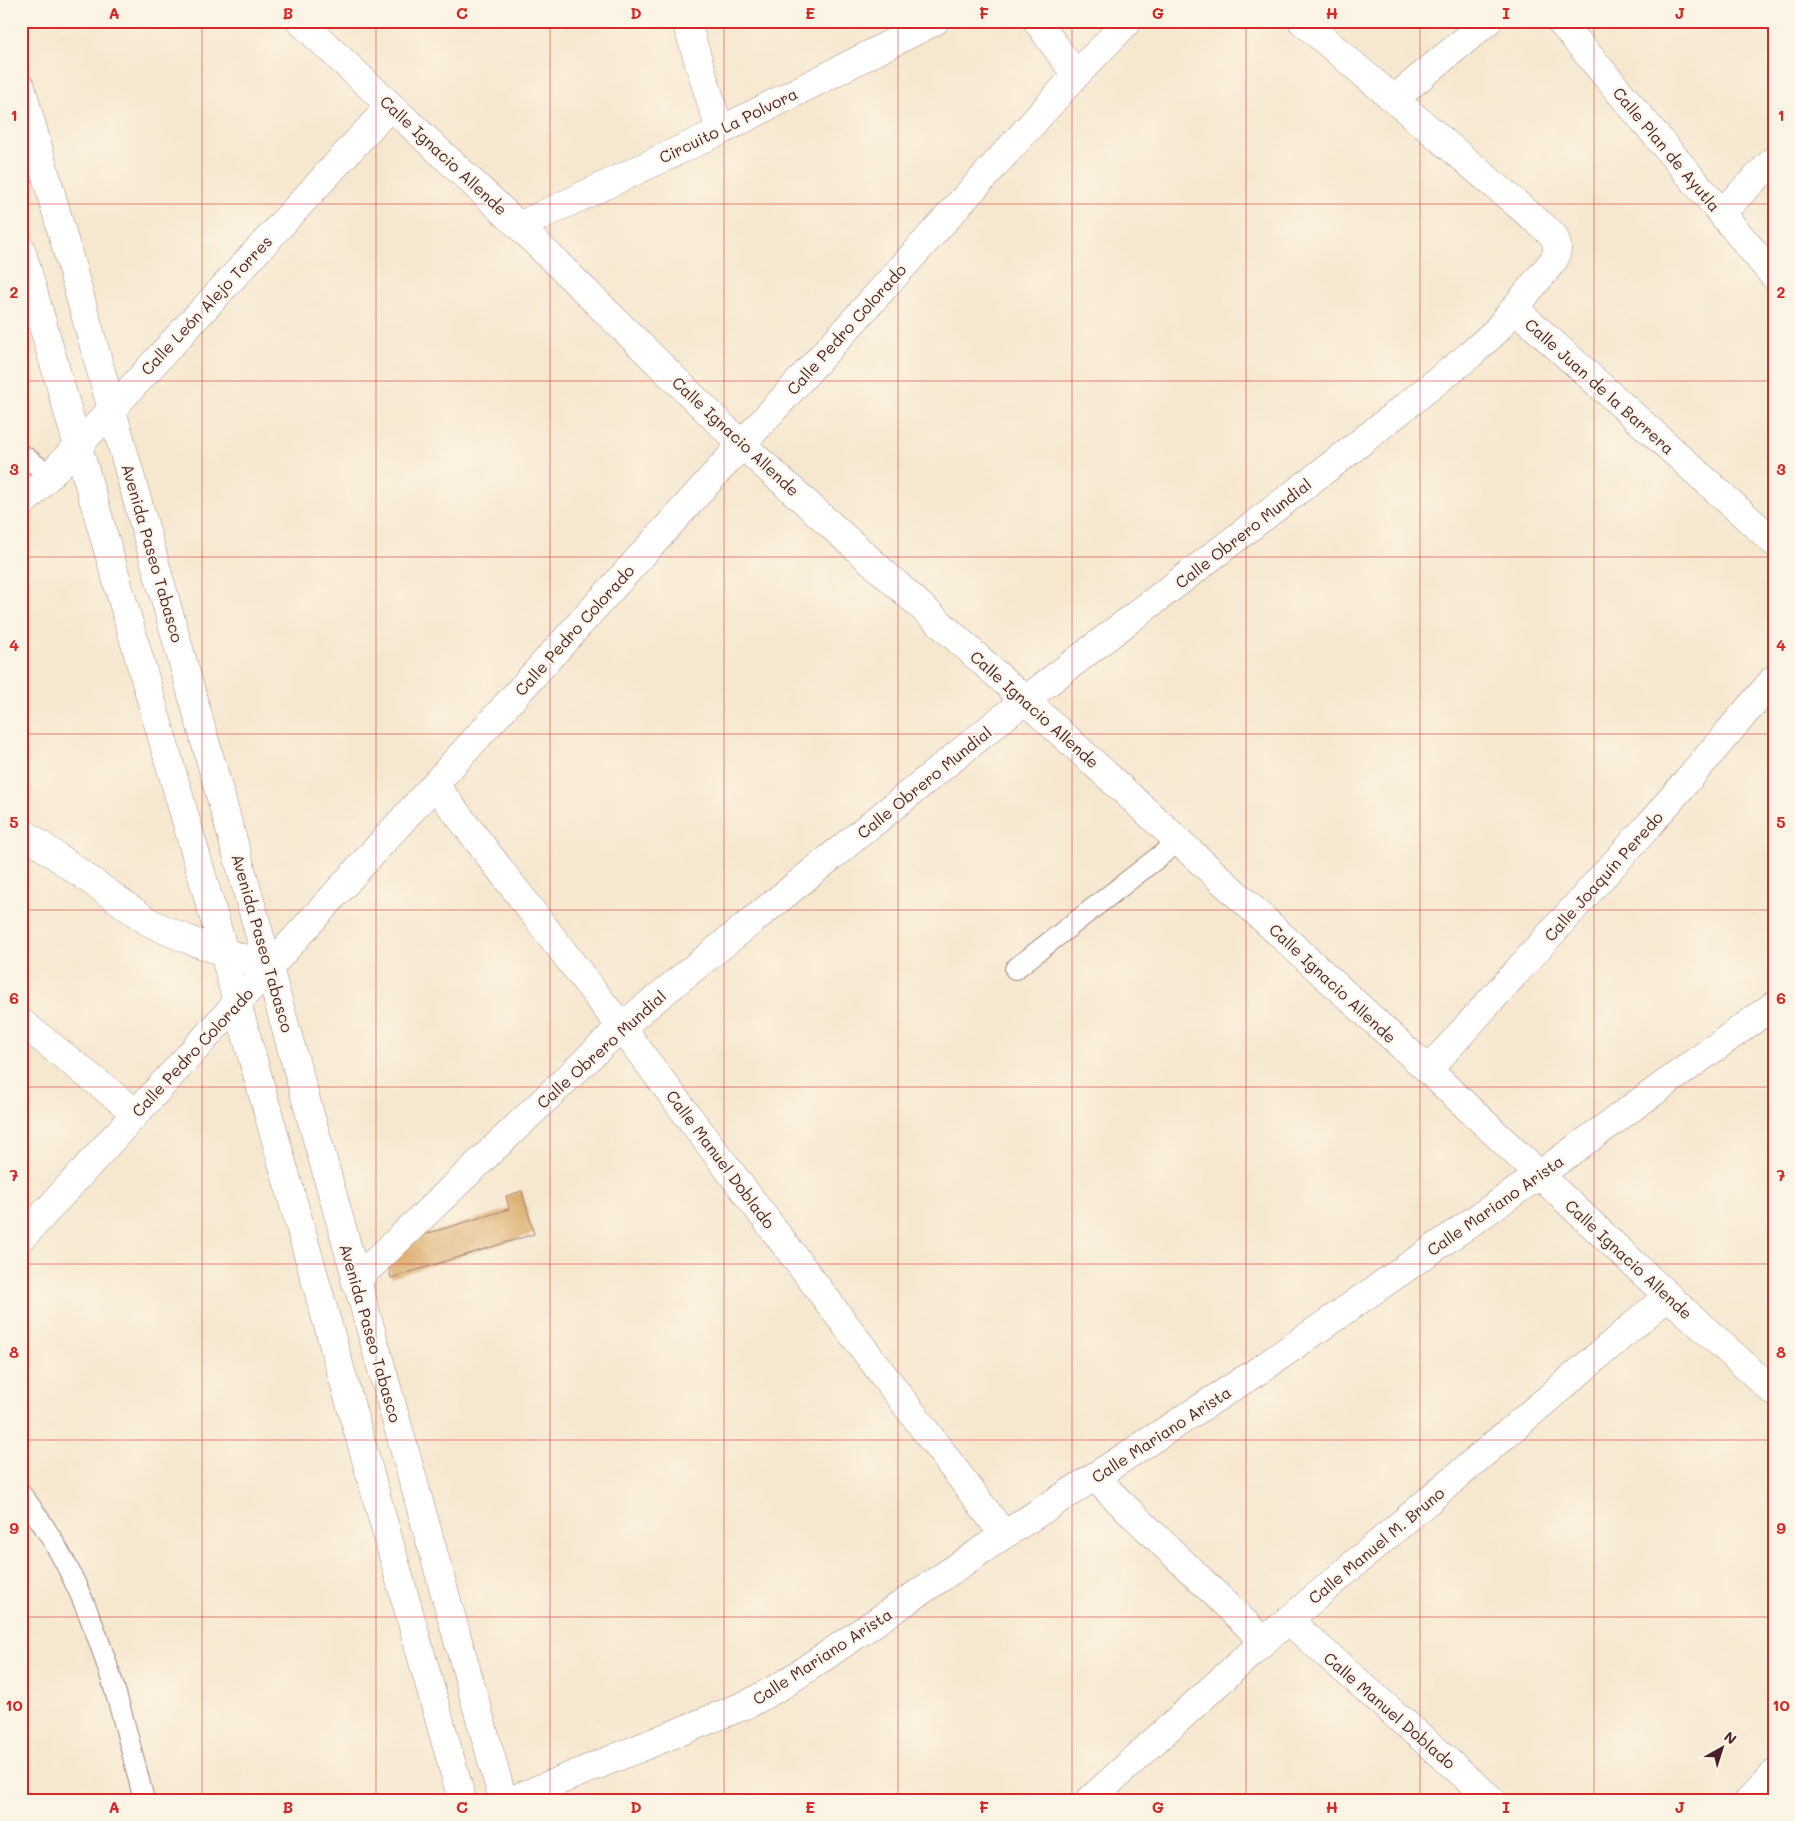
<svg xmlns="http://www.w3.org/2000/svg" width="1795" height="1821" viewBox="0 0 1795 1821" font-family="Mali,sans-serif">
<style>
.building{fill:#daa968}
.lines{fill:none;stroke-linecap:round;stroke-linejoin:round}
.lane-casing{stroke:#a0837d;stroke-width:22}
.street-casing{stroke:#a0837d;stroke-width:29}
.secondary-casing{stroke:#a0837d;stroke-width:29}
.lane{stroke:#fff;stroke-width:20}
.street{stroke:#fff;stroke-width:28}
.secondary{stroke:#fff;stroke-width:28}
.grid{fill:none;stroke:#d62828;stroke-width:1;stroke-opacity:0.55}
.labels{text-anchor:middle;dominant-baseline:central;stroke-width:4;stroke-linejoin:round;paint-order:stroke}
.street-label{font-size:16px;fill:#4a1f2b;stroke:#fcf5e5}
.neatline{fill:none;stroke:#d62828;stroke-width:2}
.grid-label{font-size:16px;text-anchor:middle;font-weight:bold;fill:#d62828}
</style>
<rect width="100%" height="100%" fill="#fcf5e5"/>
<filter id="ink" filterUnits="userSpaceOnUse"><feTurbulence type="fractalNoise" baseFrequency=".02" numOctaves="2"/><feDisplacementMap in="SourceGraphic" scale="10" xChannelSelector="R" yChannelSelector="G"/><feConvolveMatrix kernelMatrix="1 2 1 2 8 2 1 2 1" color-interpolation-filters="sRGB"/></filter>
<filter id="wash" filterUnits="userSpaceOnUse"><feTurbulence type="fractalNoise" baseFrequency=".0096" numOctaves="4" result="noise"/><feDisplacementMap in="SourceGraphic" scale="20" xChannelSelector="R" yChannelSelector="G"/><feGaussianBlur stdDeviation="1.12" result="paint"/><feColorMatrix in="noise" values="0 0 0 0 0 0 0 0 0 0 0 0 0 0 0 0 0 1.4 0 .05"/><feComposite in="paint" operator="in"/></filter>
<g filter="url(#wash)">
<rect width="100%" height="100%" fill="#f6e7cf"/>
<g id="blocks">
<path class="building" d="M522 1191 534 1234 391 1278 387 1255 416 1237 509 1209 506 1196Z"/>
</g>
</g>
<g filter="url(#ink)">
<use href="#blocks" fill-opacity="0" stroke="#a0837d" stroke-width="1"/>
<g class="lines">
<defs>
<path id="lane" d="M21 454 50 475
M1015 969 1179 841
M21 1494C91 1583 117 1693 144 1800"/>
<path id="street" d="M300 21 519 226 741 444 1025 700 1428 1070 1668 1296 1774 1392
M686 21 720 131
M1037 21 1076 75
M1560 21 1774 276
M1394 99 1488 21
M1721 213 1774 160
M519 226 720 131 935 21
M1515 309 1774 542
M21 505 78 446 390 106
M435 785 621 1027 1004 1535
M21 831 149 922C187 942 228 953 269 966
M21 1022 136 1113
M1428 1070 1649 825 1774 679
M21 1239 237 1003 1076 75 1128 21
M355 1281 621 1027 1025 700 1351 450 1471 354 1496 331 1553 261C1559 252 1558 242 1552 234L1302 21
M1094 1477 1264 1641
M1288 1620 1492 1800
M512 1800 750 1703 784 1684 1004 1535 1261 1369 1539 1175 1774 1005
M1090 1800 1264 1641 1668 1296
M1749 1800 1774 1774"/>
<path id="secondary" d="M21 87C184 657 341 1229 503 1800
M21 249 224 952 237 1003 462 1800"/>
</defs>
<use href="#lane" class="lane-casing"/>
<use href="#street" class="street-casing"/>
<use href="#secondary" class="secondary-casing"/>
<use href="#lane" class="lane"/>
<use href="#street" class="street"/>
<use href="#secondary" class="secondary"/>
</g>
</g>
<path class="grid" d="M202 21V1800M376 21V1800M550 21V1800M724 21V1800M898 21V1800M1072 21V1800M1246 21V1800M1420 21V1800M1594 21V1800M21 204H1774M21 381H1774M21 557H1774M21 734H1774M21 910H1774M21 1087H1774M21 1264H1774M21 1440H1774M21 1617H1774"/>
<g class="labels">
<g class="street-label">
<text transform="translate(728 125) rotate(-26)">Circuito La Polvora</text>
<text transform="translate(1667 149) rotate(50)">Calle Plan de Ayutla</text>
<text transform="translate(444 155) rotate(43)">Calle Ignacio Allende</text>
<text transform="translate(206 305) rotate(-47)">Calle León Alejo Torres</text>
<text transform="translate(846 329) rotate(-48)">Calle Pedro Colorado</text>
<text transform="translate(1600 386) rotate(42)">Calle Juan de la Barrera</text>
<text transform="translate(736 436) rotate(43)">Calle Ignacio Allende</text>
<text transform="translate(1243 533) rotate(-38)">Calle Obrero Mundial</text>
<text transform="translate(153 553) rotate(74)">Avenida Paseo Tabasco</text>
<text transform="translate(574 630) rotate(-48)">Calle Pedro Colorado</text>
<text transform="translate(1035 709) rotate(42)">Calle Ignacio Allende</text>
<text transform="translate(924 782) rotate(-39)">Calle Obrero Mundial</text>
<text transform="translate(1603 876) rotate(-48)">Calle Joaquín Peredo</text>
<text transform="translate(263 943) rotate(74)">Avenida Paseo Tabasco</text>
<text transform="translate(1333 983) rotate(43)">Calle Ignacio Allende</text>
<text transform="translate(601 1049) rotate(-42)">Calle Obrero Mundial</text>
<text transform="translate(192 1052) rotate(-47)">Calle Pedro Colorado</text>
<text transform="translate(721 1159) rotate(53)">Calle Manuel Doblado</text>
<text transform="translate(1495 1205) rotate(-35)">Calle Mariano Arista</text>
<text transform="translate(1629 1259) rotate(43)">Calle Ignacio Allende</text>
<text transform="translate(371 1333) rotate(74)">Avenida Paseo Tabasco</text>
<text transform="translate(1161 1434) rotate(-33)">Calle Mariano Arista</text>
<text transform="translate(1376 1545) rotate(-40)">Calle Manuel M. Bruno</text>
<text transform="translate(822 1656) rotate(-33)">Calle Mariano Arista</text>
<text transform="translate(1390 1710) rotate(41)">Calle Manuel Doblado</text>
</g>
</g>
<rect width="1795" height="1821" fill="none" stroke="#fcf5e5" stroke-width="55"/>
<g transform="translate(1722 1748) rotate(39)" stroke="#fcf5e5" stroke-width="4" paint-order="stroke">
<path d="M0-4L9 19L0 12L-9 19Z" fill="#4a1f2b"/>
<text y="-8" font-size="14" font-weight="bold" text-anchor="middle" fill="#4a1f2b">N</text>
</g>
<rect x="28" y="28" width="1740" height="1766" class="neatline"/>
<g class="grid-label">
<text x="114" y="19">A</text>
<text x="288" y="19">B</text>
<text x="462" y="19">C</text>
<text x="636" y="19">D</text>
<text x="810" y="19">E</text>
<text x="984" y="19">F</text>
<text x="1158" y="19">G</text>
<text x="1332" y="19">H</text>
<text x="1506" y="19">I</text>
<text x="1680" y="19">J</text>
<text x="14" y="121">1</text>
<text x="1781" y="121">1</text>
<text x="14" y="298">2</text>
<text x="1781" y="298">2</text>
<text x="14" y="475">3</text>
<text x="1781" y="475">3</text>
<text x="14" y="651">4</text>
<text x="1781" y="651">4</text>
<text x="14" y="828">5</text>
<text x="1781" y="828">5</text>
<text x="14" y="1004">6</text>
<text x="1781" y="1004">6</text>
<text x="14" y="1181">7</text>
<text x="1781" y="1181">7</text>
<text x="14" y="1358">8</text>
<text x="1781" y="1358">8</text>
<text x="14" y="1534">9</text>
<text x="1781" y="1534">9</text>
<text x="14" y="1711">10</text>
<text x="1781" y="1711">10</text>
<text x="114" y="1813">A</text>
<text x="288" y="1813">B</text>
<text x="462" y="1813">C</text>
<text x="636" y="1813">D</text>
<text x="810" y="1813">E</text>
<text x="984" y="1813">F</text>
<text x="1158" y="1813">G</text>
<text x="1332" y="1813">H</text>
<text x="1506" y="1813">I</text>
<text x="1680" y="1813">J</text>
</g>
</svg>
